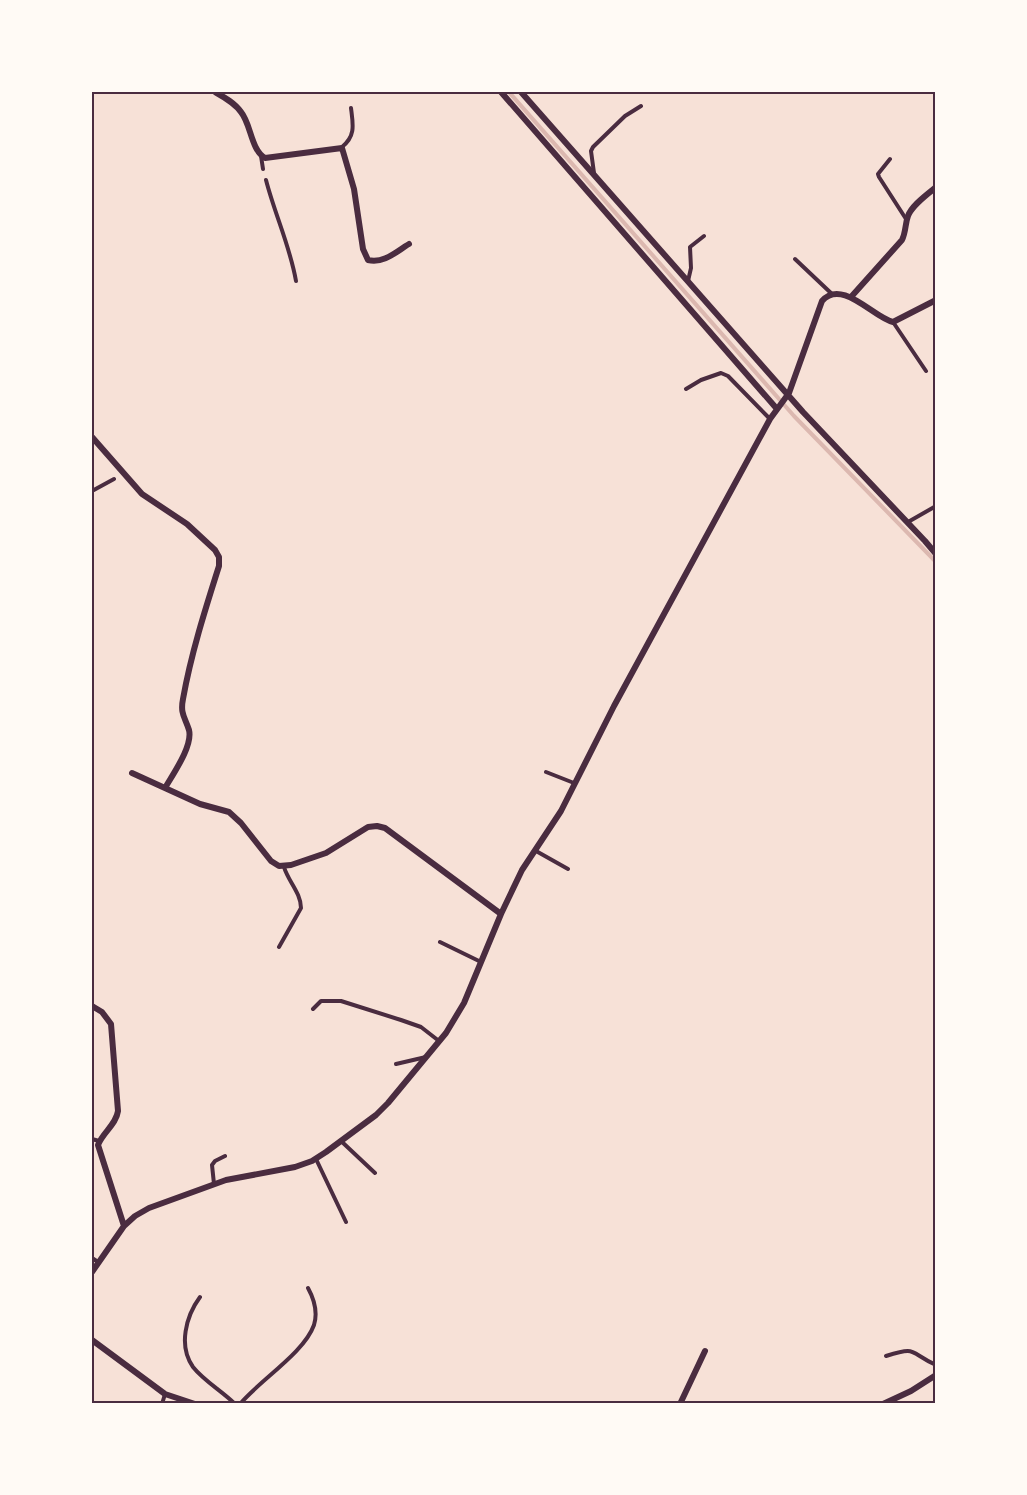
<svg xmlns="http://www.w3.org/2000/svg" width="1027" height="1495" viewBox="0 0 1027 1495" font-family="'DM Sans',sans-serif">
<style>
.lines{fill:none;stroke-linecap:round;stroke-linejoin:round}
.stream{stroke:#dcb8b0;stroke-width:4}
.service{stroke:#4a2c40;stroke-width:4}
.minor{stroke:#4a2c40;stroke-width:6}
.neatline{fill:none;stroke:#4a2c40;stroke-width:2}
</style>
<rect width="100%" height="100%" fill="#f7e1d7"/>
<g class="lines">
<path class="stream" d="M509 92 794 416 936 562"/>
<path class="service" d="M342 147C356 136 353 124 351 108
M261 156 263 169
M890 159 878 174 879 177 906 219
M594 173 591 151 593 147 625 116 641 106
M266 180C275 215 290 246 296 281
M795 259 832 294
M688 281 691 268 690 247 704 236
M893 322 926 371
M686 389 701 380 721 373 728 376 770 419
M92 491 114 479
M908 522 936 506
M546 772 574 783
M536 851 568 869
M440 942 481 962
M279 947 301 908C301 893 288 881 284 867
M313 1009 321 1001H341L401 1020 421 1027 439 1041
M396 1064 426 1057
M92 1139 99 1141
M341 1141 375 1173
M316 1159 346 1222
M214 1184 212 1165 215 1161 225 1156
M92 1258 98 1262
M200 1297C186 1316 178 1346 193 1367 204 1381 222 1391 235 1404
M886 1356C918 1346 908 1352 936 1365
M162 1404 165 1394
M240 1404C260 1380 304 1353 314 1325 318 1312 314 1299 308 1288"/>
<path class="minor" d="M215 92C224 97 235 103 241 112 251 124 251 150 265 158L342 148 354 189 363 249 368 260C384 264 397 251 409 244
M501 92 777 409
M521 92 803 412 925 541 936 554
M851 297 902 240C906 232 905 224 908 216 912 205 927 195 936 187
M92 437 142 494 187 524 215 550 219 557V566C205 610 191 654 183 699 180 714 185 717 189 730 193 746 173 774 165 788
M132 773 200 804 229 812 241 823 271 861 279 866 291 865 326 853 368 827 377 826 385 828 501 914
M92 1006 102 1012 111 1024 118 1111C116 1125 103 1132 98 1145L124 1226
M92 1272 124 1226 135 1216 149 1208 226 1180 295 1167 312 1161 326 1152 376 1115 388 1103 446 1033 464 1003 501 914 522 870 561 811 614 706 770 419 789 393 822 301C842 278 874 318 893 322L936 300
M92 1340 165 1394 195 1404
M680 1404 705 1351
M883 1404 911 1391 936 1375"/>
</g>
<rect width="1027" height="1495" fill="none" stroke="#fffaf5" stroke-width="186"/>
<rect x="93" y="93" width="841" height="1309" class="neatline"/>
</svg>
